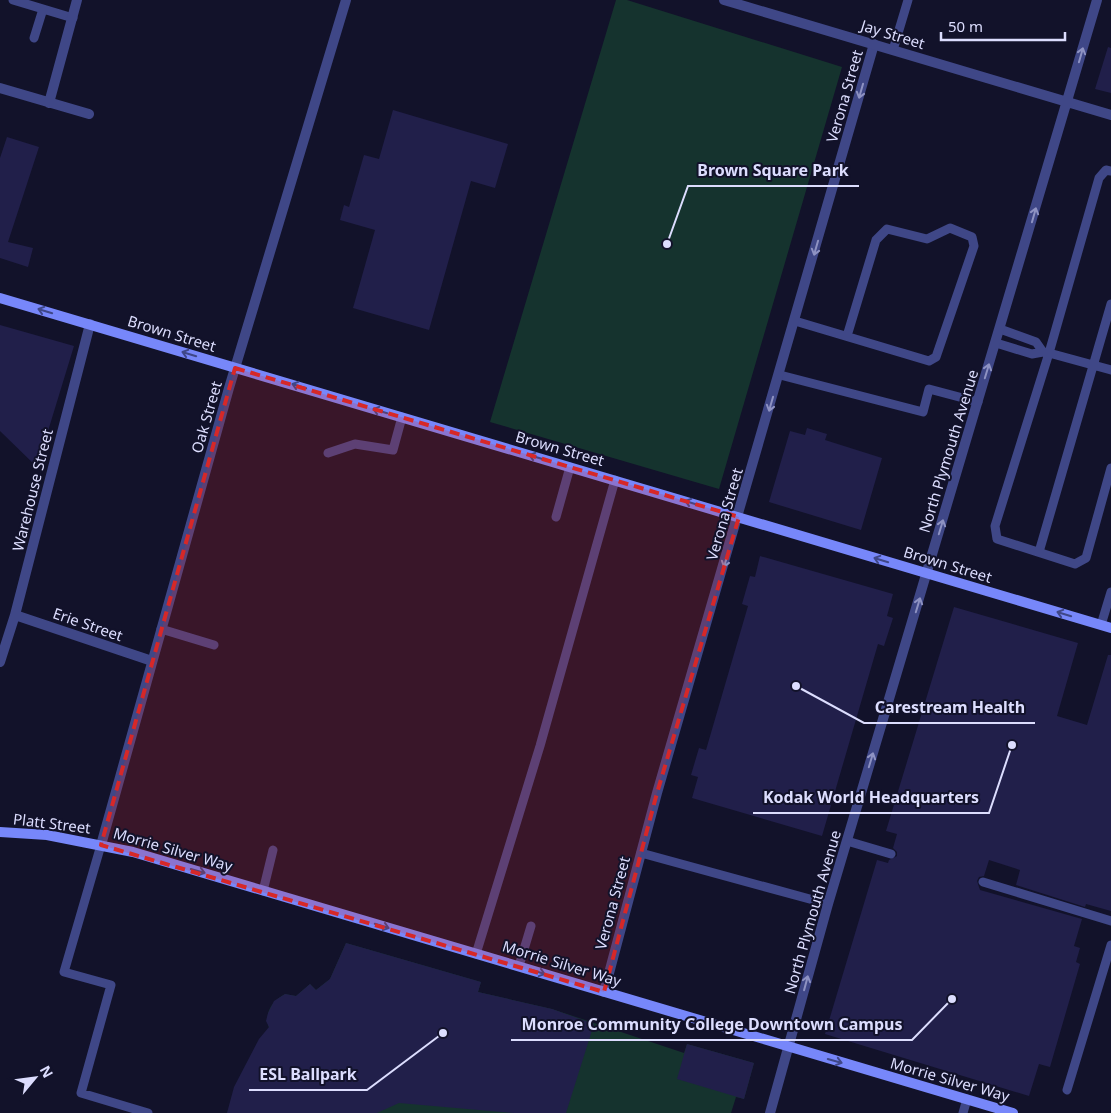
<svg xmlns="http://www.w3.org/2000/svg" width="1111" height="1113" viewBox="0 0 1111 1113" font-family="'Noto Sans',sans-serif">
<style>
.green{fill:#15332e}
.building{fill:#211f4a}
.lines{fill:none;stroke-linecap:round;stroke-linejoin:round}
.service{stroke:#3f4787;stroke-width:9}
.minor{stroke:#3f4787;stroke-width:10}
.tertiary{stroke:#3f4787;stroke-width:10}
.secondary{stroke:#7787fa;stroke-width:10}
.oneway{stroke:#8e92c2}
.oneway2{stroke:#3f4788}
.marked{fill:#d62828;fill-opacity:0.2;stroke:#d62828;stroke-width:4;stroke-dasharray:10 6;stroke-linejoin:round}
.labels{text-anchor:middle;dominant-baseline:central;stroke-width:4;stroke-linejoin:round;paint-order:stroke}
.street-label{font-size:15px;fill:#dcddfe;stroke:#12122a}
.leader{fill:none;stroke:#dcddfe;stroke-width:2}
.callout-dot{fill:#dcddfe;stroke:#12122a;stroke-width:2}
.callout-label{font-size:16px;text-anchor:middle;font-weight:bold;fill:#dcddfe;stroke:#12122a;stroke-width:4;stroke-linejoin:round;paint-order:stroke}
</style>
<rect width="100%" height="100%" fill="#12122a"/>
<path class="green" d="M616 0H627L842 67 719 489 490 422Z
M346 943 481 982 478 992 552 1009 684 1053 687 1044 754 1063 744 1099 736 1097 731 1113H227L269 1028C264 1012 272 1001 285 994L296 996 310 984 316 990 330 979Z"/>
<path class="building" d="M1108 47 1111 48V93L1095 89Z
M393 110 508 144 495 188 471 181 429 330 353 308 375 230 340 220 344 205 349 207 364 155 379 159Z
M7 137 39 147 8 242 33 248 28 267 0 258V158Z
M0 325 74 346 37 467 0 431Z
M807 428 827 434 825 440 882 458 861 530 769 502 790 431 805 435Z
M760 556 893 594 887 616 893 618 884 646 878 644 822 836 692 798 698 777 691 775 699 748 706 750 748 606 742 604 750 576 755 577Z
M954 607 1078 643 1057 716 1087 725 1108 655H1111V911L1086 904 1085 907 1016 885 1020 870 989 860 984 876 979 877 977 881 980 890 1082 919 1074 946 1080 948 1076 962 1080 964 1050 1067 1039 1064 1029 1096 825 1034 877 860 888 863 889 860 897 856V852L893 848 897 834 886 831Z
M346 943 481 982 478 992 552 1009 594 1024 566 1113H514L399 1103 377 1113H227L234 1087 259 1039 269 1027 266 1021 268 1013 274 1001 285 994 296 996 310 984 316 990 330 979Z
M687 1044 754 1063 744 1099 677 1079Z"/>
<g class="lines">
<path class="service" d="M13 0 73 18
M34 38 43 9
M893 50 908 0
M1111 171 1106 170 1099 178 1049 353 1111 370
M795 321 929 361 936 357 974 246 972 237 950 228 927 239 887 229 876 240 847 336
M996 343 1032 354 1043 352 1036 342 1000 329
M1043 352 1049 353 995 526 997 539 1075 564 1086 558 1111 468
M780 375 923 412 929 389 978 402
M328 453 355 444 393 450 402 417
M556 517 570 467
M1039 552 1111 304
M1101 625 1111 592
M161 629 214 645
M847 841 891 854
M101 845 64 972 111 985 81 1093 148 1113
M641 853 828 904
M983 882 1111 921
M263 891 273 850
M476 954 540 746 615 480
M519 966 531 926
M1067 1090 1111 945
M963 1113 967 1099"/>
<path class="minor" d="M0 88 89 114
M49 103 77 0
M15 615 152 661
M0 662 15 615 90 324
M101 845 229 388 346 0
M604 992 657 793 874 44"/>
<path class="tertiary" d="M724 0 1111 115
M770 1113 828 904 1097 0"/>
<path class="secondary" d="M0 298 1111 628
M0 832 47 835 133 852 1013 1113"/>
</g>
<defs><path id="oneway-shaft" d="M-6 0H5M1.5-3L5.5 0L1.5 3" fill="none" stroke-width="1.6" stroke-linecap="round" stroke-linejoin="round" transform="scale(1.25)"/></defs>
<g class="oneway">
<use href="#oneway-shaft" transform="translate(1081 55) rotate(-74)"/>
<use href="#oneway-shaft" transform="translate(861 91) rotate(106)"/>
<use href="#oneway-shaft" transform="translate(1034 215) rotate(-74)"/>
<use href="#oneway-shaft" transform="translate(816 248) rotate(106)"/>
<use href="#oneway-shaft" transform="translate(987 371) rotate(-73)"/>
<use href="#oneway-shaft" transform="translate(771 404) rotate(106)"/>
<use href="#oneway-shaft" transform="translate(941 527) rotate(-73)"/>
<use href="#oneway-shaft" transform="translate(726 560) rotate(107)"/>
<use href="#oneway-shaft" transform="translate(918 605) rotate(-73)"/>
<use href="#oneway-shaft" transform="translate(871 760) rotate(-73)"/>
<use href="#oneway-shaft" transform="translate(806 983) rotate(-75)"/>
</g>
<g class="oneway2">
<use href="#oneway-shaft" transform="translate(45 311) rotate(-163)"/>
<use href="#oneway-shaft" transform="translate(189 354) rotate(-163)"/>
<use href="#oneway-shaft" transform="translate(299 386) rotate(-163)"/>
<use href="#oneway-shaft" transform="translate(380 411) rotate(-163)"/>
<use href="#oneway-shaft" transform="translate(536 457) rotate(-163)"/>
<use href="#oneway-shaft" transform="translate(692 503) rotate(-163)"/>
<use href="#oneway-shaft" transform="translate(881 560) rotate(-163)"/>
<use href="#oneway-shaft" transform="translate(1064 614) rotate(-163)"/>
<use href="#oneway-shaft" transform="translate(198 871) rotate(16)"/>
<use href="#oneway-shaft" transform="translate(382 926) rotate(17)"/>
<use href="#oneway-shaft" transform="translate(538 972) rotate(17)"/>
<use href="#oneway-shaft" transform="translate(835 1061) rotate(16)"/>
</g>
<path class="marked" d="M235 368 739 517 657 793 604 992 101 845Z"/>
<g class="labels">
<g class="street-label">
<text transform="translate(893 34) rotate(17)">Jay Street</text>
<text transform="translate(844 96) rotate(-74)">Verona Street</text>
<text transform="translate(172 333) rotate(17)">Brown Street</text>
<text transform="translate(206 417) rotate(-74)">Oak Street</text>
<text transform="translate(560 448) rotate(16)">Brown Street</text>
<text transform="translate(948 451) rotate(-73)">North Plymouth Avenue</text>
<text transform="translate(32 490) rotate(-76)">Warehouse Street</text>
<text transform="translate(724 514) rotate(-74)">Verona Street</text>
<text transform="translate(948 564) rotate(17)">Brown Street</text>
<text transform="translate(88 624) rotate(19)">Erie Street</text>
<text transform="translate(52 823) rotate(7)">Platt Street</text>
<text transform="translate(173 849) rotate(16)">Morrie Silver Way</text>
<text transform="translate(612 903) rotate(-75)">Verona Street</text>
<text transform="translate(812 912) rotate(-74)">North Plymouth Avenue</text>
<text transform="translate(562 963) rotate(17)">Morrie Silver Way</text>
<text transform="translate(950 1079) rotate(16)">Morrie Silver Way</text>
</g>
</g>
<path class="leader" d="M667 244L688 186H859M796 686L864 723H1035M1012 745L989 813H753M952 999L912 1040H511M443 1033L367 1090H249"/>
<g class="callout-dot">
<circle cx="667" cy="244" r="5"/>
<circle cx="796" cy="686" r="5"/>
<circle cx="1012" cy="745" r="5"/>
<circle cx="952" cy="999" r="5"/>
<circle cx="443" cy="1033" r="5"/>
</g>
<g class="callout-label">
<text x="773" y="176">Brown Square Park</text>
<text x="950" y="713">Carestream Health</text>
<text x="871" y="803">Kodak World Headquarters</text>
<text x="712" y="1030">Monroe Community College Downtown Campus</text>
<text x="308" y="1080">ESL Ballpark</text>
</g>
<g transform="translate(35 1078) rotate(61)" stroke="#12122a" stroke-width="4" paint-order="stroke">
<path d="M0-4L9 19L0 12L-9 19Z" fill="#dcddfe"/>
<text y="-8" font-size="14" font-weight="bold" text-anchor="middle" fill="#dcddfe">N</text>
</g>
<path d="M941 32v8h124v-8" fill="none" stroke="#dcddfe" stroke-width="2.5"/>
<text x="948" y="32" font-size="15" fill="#dcddfe" stroke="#12122a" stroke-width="4" paint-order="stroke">50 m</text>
</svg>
